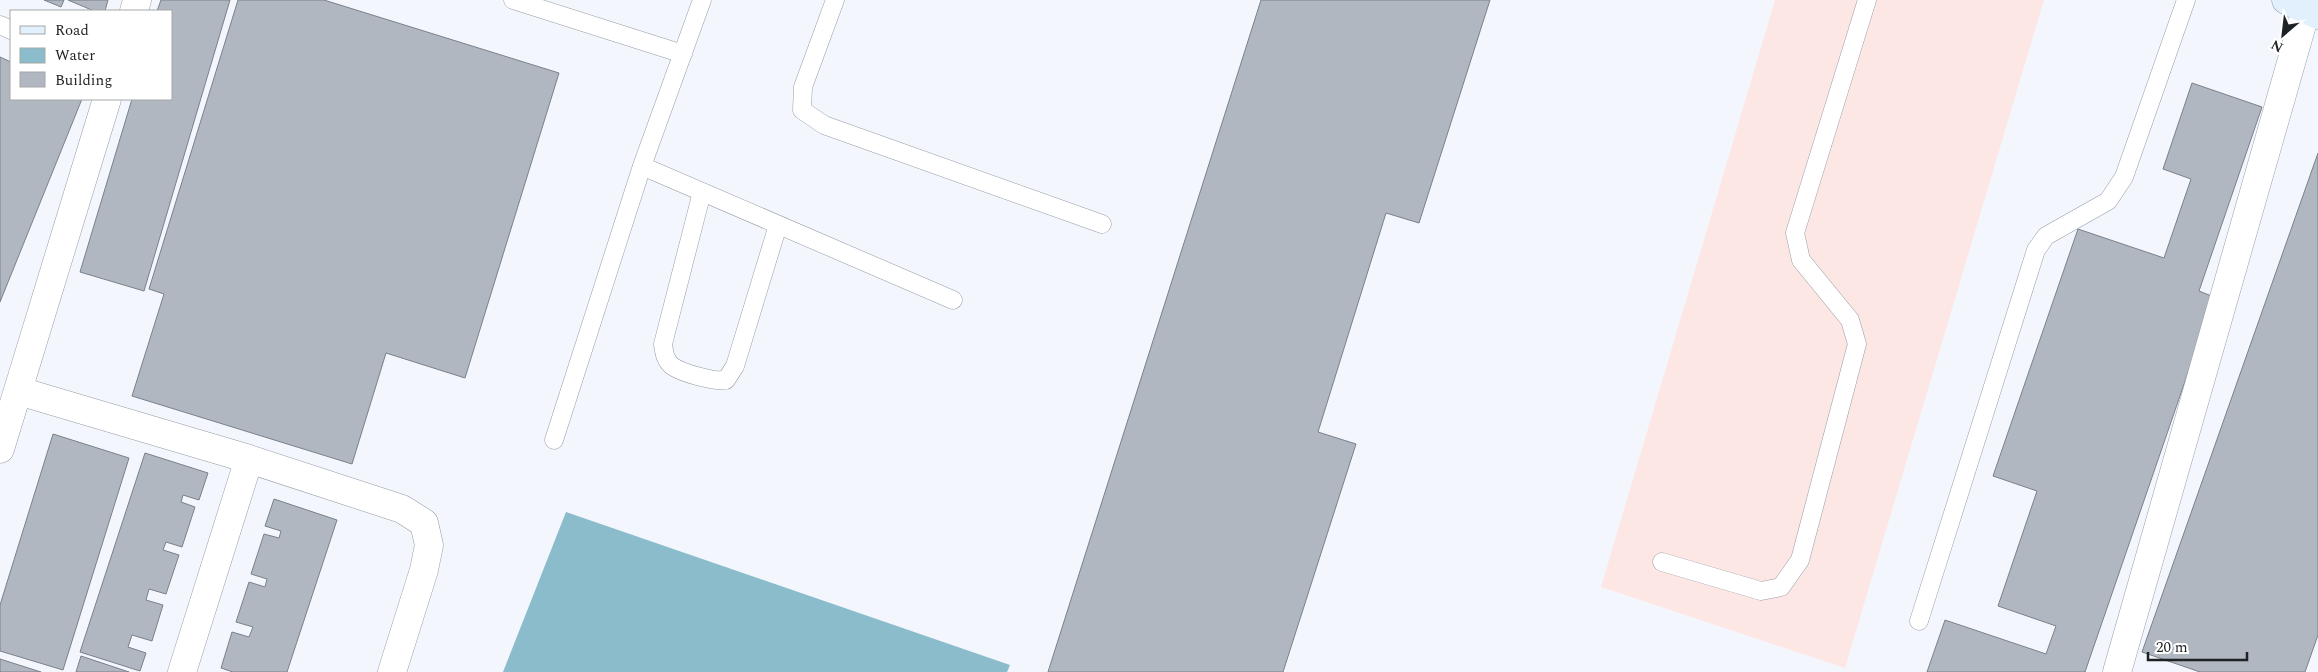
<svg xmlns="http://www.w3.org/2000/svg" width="2318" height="672" viewBox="0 0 2318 672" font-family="Spectral,serif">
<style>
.industrial{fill:#fde7e4}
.water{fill:#8abccb}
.building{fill:#b1b7c1;stroke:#7a8089}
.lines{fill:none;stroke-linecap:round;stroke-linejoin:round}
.lane-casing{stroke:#969da6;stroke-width:19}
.street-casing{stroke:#969da6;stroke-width:29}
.secondary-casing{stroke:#969da6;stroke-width:29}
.lane{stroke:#fff;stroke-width:18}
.street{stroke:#fff;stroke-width:28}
.secondary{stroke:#e2f0fd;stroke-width:28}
</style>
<rect width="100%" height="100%" fill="#f3f7fd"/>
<path class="industrial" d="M1775 0H2044L1845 668 1601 587Z"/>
<path class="water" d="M566 512 1010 665 1007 672H503Z"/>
<path class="building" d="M44 0H64L61 7Z
M68 0H108L105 11H94Z
M161 0H230L144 291 80 272 132 99H171V11H157Z
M238 0H324L559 73 465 378 386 353 352 464 132 396 164 294 149 289Z
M1261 0H1490L1419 223 1386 213 1318 432 1356 444 1283 672H1048Z
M0 57 11 62V99H82L0 302Z
M2192 83 2262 107 2199 291 2214 297 2085 672H1927L1945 620 2046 654 2056 626 1998 606 2037 491 1993 476 2078 229 2164 258 2191 179 2163 169Z
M2318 153V635L2305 672H2200L2142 652Z
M53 434 129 458 63 670 0 651V605Z
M145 453 208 473 199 500 183 495 181 502 195 507 182 547 166 542 163 550 179 555 166 594 149 589 146 600 163 605 152 641 132 635 128 647 146 653 140 671 80 652Z
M274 499 337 520 287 672H233L221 668 232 632 249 637 253 627 236 622 249 582 265 587 267 579 251 574 264 534 279 538 281 531 265 526Z
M81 656 129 672H76Z
M0 659 41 672H0Z"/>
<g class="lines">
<defs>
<path id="lane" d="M513 0 683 54
M835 0 803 87 802 110 824 125 1102 224
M0 25 11 30
M642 166 953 300
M702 192 663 344C664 352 665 360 672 366 682 373 714 382 726 380L735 366 778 225
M554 440 642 166 702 0
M1662 562 1761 591 1781 587 1800 560 1857 344 1850 320 1801 260 1795 233 1867 0
M1919 621 2036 250 2046 236 2108 201 2124 177 2186 0"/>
<path id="street" d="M134 11 137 0
M19 391 249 459 402 509 424 523 429 545 424 570 392 672
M0 449 107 99
M182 672 249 459
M2117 672 2309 0"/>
<path id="secondary" d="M2286 0 2318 15"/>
</defs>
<use href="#lane" class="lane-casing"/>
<use href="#street" class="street-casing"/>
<use href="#secondary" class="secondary-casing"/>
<use href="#lane" class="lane"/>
<use href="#street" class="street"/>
<use href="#secondary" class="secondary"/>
</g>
<rect x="10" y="10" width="162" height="90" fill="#ffffff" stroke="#a5a7a8"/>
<rect x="20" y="26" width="25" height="8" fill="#e2f0fd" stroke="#a5a7a8"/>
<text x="55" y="35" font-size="15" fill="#1f2225">Road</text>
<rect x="20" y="48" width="25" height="15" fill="#8abccb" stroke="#a5a7a8"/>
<text x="55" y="60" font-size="15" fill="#1f2225">Water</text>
<rect x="20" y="72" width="25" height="15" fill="#b1b7c1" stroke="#a5a7a8"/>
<text x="55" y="85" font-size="15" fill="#1f2225">Building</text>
<g transform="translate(2283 35) rotate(208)" stroke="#ffffff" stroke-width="4" paint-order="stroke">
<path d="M0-4L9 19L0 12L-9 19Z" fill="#1f2225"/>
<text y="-8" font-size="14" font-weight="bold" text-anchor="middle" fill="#1f2225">N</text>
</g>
<path d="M2148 652v8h99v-8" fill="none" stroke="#1f2225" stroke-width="2.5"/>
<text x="2156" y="652" font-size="15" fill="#1f2225" stroke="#ffffff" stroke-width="4" paint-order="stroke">20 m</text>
</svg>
